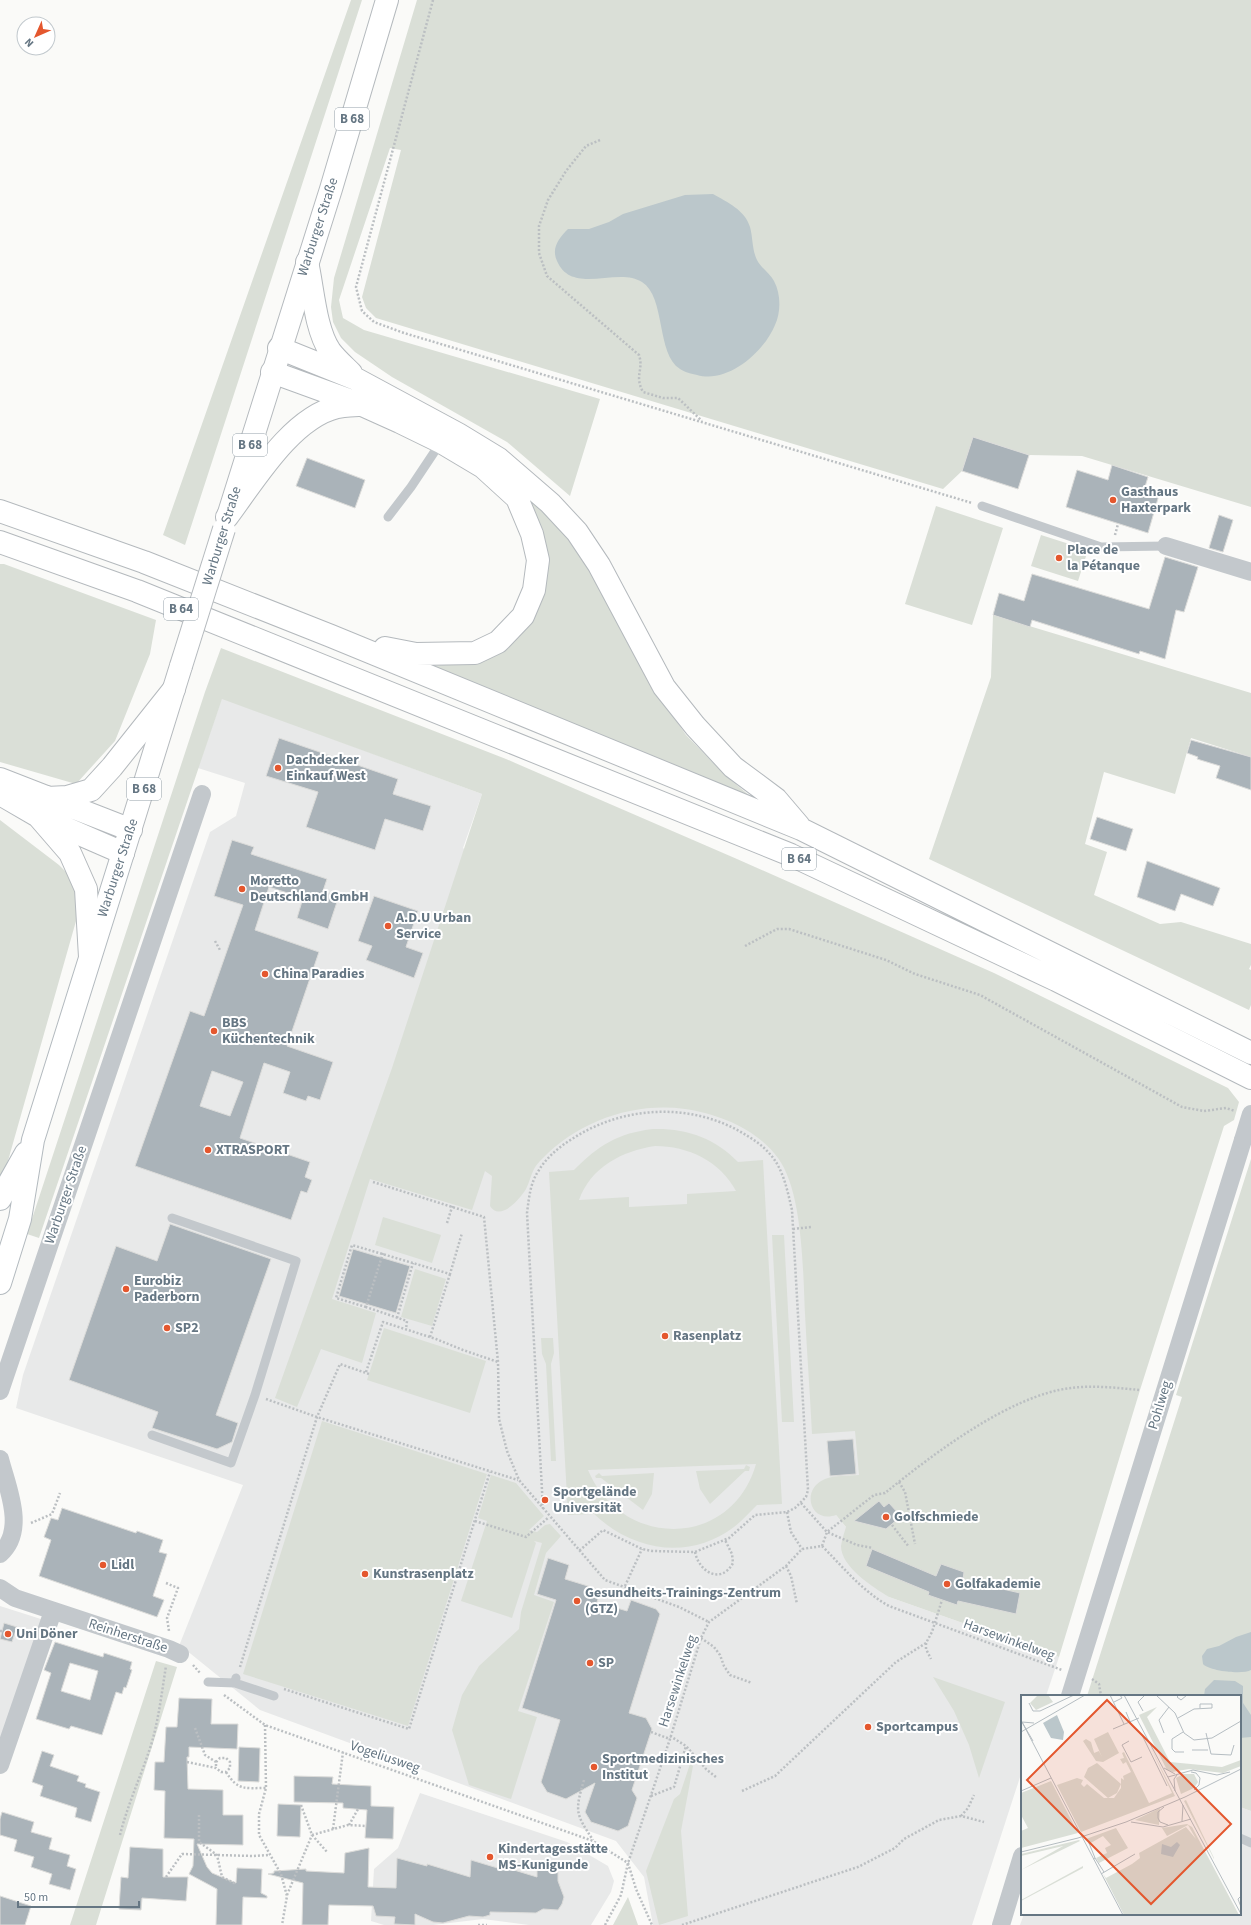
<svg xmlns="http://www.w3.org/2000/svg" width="1251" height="1925" viewBox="0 0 1251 1925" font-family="'Source Sans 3',sans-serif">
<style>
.built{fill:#e8e9e9}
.green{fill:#dadfd7;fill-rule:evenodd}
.water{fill:#bbc7cb}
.building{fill:#aab3b9;stroke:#dcdcda;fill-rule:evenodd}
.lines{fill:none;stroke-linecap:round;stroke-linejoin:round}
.secondary-casing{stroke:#b3babf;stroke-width:24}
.primary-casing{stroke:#b5babe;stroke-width:24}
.highway-casing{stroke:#b4b9bd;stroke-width:24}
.path{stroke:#bbbfc2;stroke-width:2.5;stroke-dasharray:2 2;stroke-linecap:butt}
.lane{stroke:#c3c8cc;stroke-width:9}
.street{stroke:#c3c8cc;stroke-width:18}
.secondary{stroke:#fff;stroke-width:22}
.primary{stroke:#fff;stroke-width:22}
.highway{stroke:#fff;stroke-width:22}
.primary-bridge-casing{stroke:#b5babe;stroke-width:24;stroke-linecap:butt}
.street-bridge{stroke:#c3c8cc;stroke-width:18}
.primary-bridge{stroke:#fff;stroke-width:22}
.poi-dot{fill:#e4572e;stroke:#fff;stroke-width:1.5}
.labels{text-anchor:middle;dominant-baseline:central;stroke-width:4;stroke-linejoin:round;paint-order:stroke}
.shield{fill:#fff;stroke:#939fa8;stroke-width:1}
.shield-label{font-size:13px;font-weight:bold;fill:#657683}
.street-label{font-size:14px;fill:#657683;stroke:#fff}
.poi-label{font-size:14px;font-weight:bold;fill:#657683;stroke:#fff;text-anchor:start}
.inset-road{fill:none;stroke:#b5bdc2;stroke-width:1}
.view{fill:#e4572e;fill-opacity:0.15;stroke:#e4572e;stroke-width:2}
.inset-edge{fill:none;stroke:#657683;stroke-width:2}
</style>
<rect width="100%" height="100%" fill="#fafaf8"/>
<path class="built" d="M222 698 482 794 463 848 754 1087 904 1458 836 1515 846 1527 889 1597 1059 1657 1046 1696H1022V1771L972 1925H653L644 1877 616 1841 260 1710 191 1654 179 1646 243 1485 16 1408 23 1375 210 832 236 816 245 783 198 768Z
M0 1606 44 1620 0 1748Z
M420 1793 567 1842 608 1866 614 1881 611 1892 591 1925H529L483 1919 433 1925H384L371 1921 374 1869 398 1848Z
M1240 1807 1251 1811V1925H1020L1024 1914H1240Z"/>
<path class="green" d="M351 0H362L185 545 163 535Z
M417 0H1251V507L1082 456 1029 455 973 437 962 471 943 489 376 318 366 308 362 297 401 150 390 148 339 300 343 318 364 330 600 399 570 496 507 442 392 377 355 352 341 338 333 322 331 307 334 278Z
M528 494 572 543 592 574 629 646 656 691 686 735 726 776 762 806 431 666 478 662 541 595 523 497Z
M936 506 1003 528 972 625 905 604Z
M1041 535 1088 550 1078 581 1031 566Z
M0 564H4L156 620 150 654 115 741 76 784 0 762Z
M993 615 1251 693V757L1191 738 1175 794 1104 772 1085 844 1107 852 1094 895 1160 924 1181 922 1251 944V965L1249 969 1251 970V1005L1249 1010 929 859 991 677Z
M221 648 506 759 737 859 994 973 1228 1088 1239 1102 1234 1120 1224 1126 1140 1390 1059 1657 889 1597C873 1587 841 1567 841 1546 842 1540 844 1533 846 1527L836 1515C810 1524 800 1489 825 1479 835 1475 848 1476 859 1475L855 1431 812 1434C810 1394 807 1354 805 1314 803 1272 803 1192 778 1158 757 1129 719 1114 685 1109 633 1102 579 1121 542 1159 539 1162 536 1165 534 1169 531 1175 529 1183 526 1189 520 1199 500 1222 490 1206L492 1176 485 1171 472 1210 370 1179 332 1299 376 1313 362 1363 321 1349 297 1407 275 1398 392 1068 482 794 222 699 39 1238 27 1234 205 692Z
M0 820 59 865 80 886 78 914 0 1189Z
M653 1129C686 1128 715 1138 738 1162L763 1160 782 1504 757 1505C749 1513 743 1520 734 1527 689 1561 633 1551 594 1514L568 1515 549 1172 574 1170C599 1145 618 1133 653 1129ZM655 1146C688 1146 720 1161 736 1191L687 1194V1204L629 1207V1197L579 1200C591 1167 622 1151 655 1146ZM756 1464C732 1549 622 1550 588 1470Z
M1251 1159V1811L1240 1807V1696H1087L1182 1397 1176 1395Z
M383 1217 441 1235 432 1263 375 1245Z
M772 1235H784L794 1422H782Z
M415 1269 446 1279 432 1326 401 1317Z
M384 1328 486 1361 470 1413 367 1380Z
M541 1338H553L554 1353 551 1364 556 1461H551L546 1364 542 1354Z
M322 1421 487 1474 408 1726 243 1674Z
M746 1465 750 1467 749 1471H745L710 1504 700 1489 696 1471 744 1469Z
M599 1473 602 1476 654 1473 652 1494 643 1510 601 1478H596L595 1476Z
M491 1475 516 1483 544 1516 529 1530 537 1532 545 1525 550 1524 561 1536 546 1553 534 1595 554 1602 518 1711 537 1717 511 1799 469 1785 452 1730 462 1695 479 1666 519 1629 521 1612 542 1543 534 1541 536 1543 512 1618 461 1601 487 1521 478 1518Z
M156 1661 177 1667 96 1925H70Z
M933 1677 1005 1702 979 1778 969 1745 954 1711Z
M690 1764 693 1766 681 1831 688 1916 659 1925 646 1871 674 1799 680 1794Z
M628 1897 638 1925H613Z"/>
<path class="water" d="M713 194C727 202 745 210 750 227 753 238 752 250 757 260 761 268 770 273 774 281 781 294 781 312 775 325 764 352 728 384 697 375 692 374 684 372 680 369 656 354 666 297 642 282 618 266 572 296 557 261 551 248 559 238 568 229H589L609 222 623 214 685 195Z
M1251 1632V1670C1243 1675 1209 1671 1203 1664L1202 1656 1207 1649 1219 1646 1236 1637Z
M1214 1680 1235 1681 1243 1686V1703L1251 1715V1737L1240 1738V1696H1204L1205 1689Z"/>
<path class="building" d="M973 437 1029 455 1018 489 962 471Z
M307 458 365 480 355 508 296 486Z
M1112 465 1148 477 1144 490 1159 495 1148 533 1066 507 1077 470 1108 480Z
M1219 515 1233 520 1223 552 1209 548Z
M1165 557 1198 567 1184 612 1176 610 1165 659 1140 651 1139 654 1032 620 1030 627 993 615 999 593 1024 601 1032 574 1149 609Z
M279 738 398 779 393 794 431 806 423 831 385 819 375 850 306 827 318 792 266 776Z
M1191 740 1251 757V790L1216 778 1220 766 1197 759 1198 757 1187 753Z
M1097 817 1133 829 1126 851 1090 839Z
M232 840 254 847 251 854 327 879 323 891 339 896 328 929 297 918 303 898 269 887 255 930 319 952 287 1046 333 1062 320 1100 308 1096 306 1101 283 1093 290 1072 264 1063 240 1138 310 1162 305 1177 312 1180 307 1193 301 1191 291 1220 135 1166 190 1011 204 1016 243 905 214 896ZM212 1071 243 1082 230 1116 200 1106Z
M1147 861 1220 888 1213 906 1181 894 1175 911 1137 897Z
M374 896 418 911 406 947 423 953 414 978 366 960 372 946 358 941Z
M170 1224 271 1259 216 1415 238 1423 232 1442 217 1449 152 1428 158 1412 69 1380 116 1246 157 1261Z
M353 1249 410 1266 396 1313 339 1296Z
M853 1439 856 1474 830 1476 827 1441Z
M879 1501 884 1507 889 1503 898 1513V1519L886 1529 854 1521Z
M62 1508 136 1533 137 1531 163 1540 159 1552 167 1554 153 1596 164 1600 157 1617 39 1576 51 1540 44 1537 51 1518 58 1520Z
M872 1549 936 1576 941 1564 964 1572 963 1580 1020 1593 1016 1614 958 1601 957 1605 928 1595 929 1592 866 1566Z
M548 1558 569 1565 565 1579 601 1590 597 1602 627 1611 631 1600 656 1609 660 1614 629 1713 646 1718 652 1729 632 1790 637 1798 628 1826 618 1831 591 1822 585 1812 595 1783 566 1799 547 1792 541 1782 560 1720 522 1708 556 1600 537 1594Z
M4 1623 17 1627 12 1642 0 1639Z
M55 1642 103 1657 104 1653 132 1662 130 1669 132 1670 126 1688 124 1687 122 1694 116 1692 102 1735 71 1726 69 1729 36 1719 51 1673 44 1670ZM70 1663 98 1671 90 1700 61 1691Z
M179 1698 212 1699 211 1724H238L237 1749 189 1747V1757H187L188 1789 223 1790V1815H243V1845L197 1844 207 1867 212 1873 236 1883 237 1868 262 1869 261 1893 267 1896V1898L243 1897 242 1925H216L217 1889 189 1874 193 1866 194 1839 164 1838 165 1791 154 1790 155 1762H164L166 1727H177Z
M239 1747 260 1748 259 1782 238 1781Z
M42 1751 54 1755 50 1766 79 1776 77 1781 86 1784 85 1787 100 1792 91 1822 75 1817 77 1808 40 1796 43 1786 32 1782Z
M294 1776 333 1777 332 1784 371 1786V1806L394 1807 393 1839 365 1838 367 1810 343 1808V1803L294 1802Z
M278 1804 301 1805 300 1837 277 1836Z
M2 1812 34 1822 31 1832 52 1838 49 1849 70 1855 67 1866 76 1869 70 1890 49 1884 52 1874 31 1867 34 1857 14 1851 17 1840 0 1835V1819Z
M130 1847 163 1849V1877H188L186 1901 142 1898 141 1910 119 1909 121 1877 128 1878Z
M369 1848 368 1887 396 1888 397 1858 427 1866V1864L470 1877 471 1860 501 1869V1866L537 1877V1865L558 1872V1881L564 1897 562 1904 558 1910 543 1909 536 1913 490 1912V1915L483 1917 469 1916 443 1923 433 1922 415 1914V1925L394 1924 395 1917 376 1916 373 1906 329 1905 328 1925H302L303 1883 268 1874 274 1873V1871L306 1869V1871L344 1873 345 1853Z
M0 1896 31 1906 25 1925H0Z"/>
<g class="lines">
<defs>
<path id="secondary" d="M0 1199 26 1153
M0 1283 20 1219 33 1140 123 853"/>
<path id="primary" d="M229 513 331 189 387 0
M123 853 181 666"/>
<path id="highway" d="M307 262C313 288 315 329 330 351 336 359 344 366 351 373
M279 348 356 379 458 434 499 459 550 503 577 532 599 565 664 687 695 726 733 767 776 799 799 826
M272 372 360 404 400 422 441 442 483 467 517 498 532 534 538 560 534 590 523 616 498 642 475 653 416 654 385 648
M0 511 144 562 331 636 801 829 1251 1053
M227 517C254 481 291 418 337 407 344 406 352 405 359 405
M0 542 137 591 791 855 1056 980 1251 1078
M0 779 131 830
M0 794 38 816 123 853
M47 798 67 797 91 790 112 767 174 689
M38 816 70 853 86 889 90 957"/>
</defs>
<use href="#secondary" class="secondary-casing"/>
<use href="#primary" class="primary-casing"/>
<use href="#highway" class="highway-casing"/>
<path class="path" d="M433 0 356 287 362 311 374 322 404 333 972 503
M600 140 586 146 566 171 548 200 539 226V253L547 276 639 355C644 370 634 375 643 392L663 398H678L702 421
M1115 535 1118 524
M215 941 220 950
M745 946 777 929H789L886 960 915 974 980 995 1182 1107 1204 1111 1226 1108 1235 1111
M373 1182 484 1217 498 1362 499 1419 507 1451 519 1480 605 1580 679 1607 709 1622
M447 1223 453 1204
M793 1229 811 1227V1225
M383 1253 366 1307 407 1321 406 1329
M366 1307 336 1298 352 1245 450 1274 462 1233
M397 1318 413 1263
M430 1337 450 1274
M366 1372 383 1322 436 1339 463 1350 498 1362
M266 1399 317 1417 518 1480
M899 1482 905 1492 915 1544
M801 1503 827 1532 857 1545 873 1548
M543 1509 527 1213C529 1198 530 1183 539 1170 547 1157 559 1147 572 1139 624 1105 693 1102 746 1135 754 1140 762 1145 768 1152 783 1167 787 1189 792 1210L808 1490 806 1497 795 1508 787 1512 755 1515 729 1538 695 1552 652 1551 642 1549 603 1530 579 1551
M787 1512 791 1532 802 1549
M475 1521 526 1537 549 1517
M31 1523 52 1514 60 1493
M892 1525 909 1547
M822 1546 827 1532 874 1495 885 1493C932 1455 1010 1395 1071 1388 1093 1385 1118 1388 1140 1390
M695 1552C699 1572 721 1585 733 1563L732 1554 725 1540
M786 1566 791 1576 797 1604
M166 1583 178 1588 167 1618 169 1631
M625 1586 642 1549
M0 1631H2
M701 1638 714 1647 720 1655 724 1666 730 1675 752 1683
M926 1643V1649L931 1659
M193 1665 200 1673
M240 1667 317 1417 340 1364 369 1374
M1092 1679 1099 1684 1101 1696
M284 1689 409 1729 490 1472
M224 1695 265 1725 593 1841 628 1863 636 1889 652 1925
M265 1725 266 1788 259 1814V1835L281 1874 287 1896 282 1925
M195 1728 205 1755 216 1762
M651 1732 670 1739
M670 1736 686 1746 706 1769 716 1777
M187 1762 216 1768 221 1772H226L230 1768V1762L226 1758H220L216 1762V1768
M226 1772C238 1791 245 1788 266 1788
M584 1780C575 1811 575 1813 593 1840
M742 1791 775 1776 896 1662 926 1643 932 1632 942 1600
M651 1796 674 1787 686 1746
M301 1805 312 1835 327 1852
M199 1815V1842L217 1855 222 1877 236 1884
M961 1816 968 1808 974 1795
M349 1825 358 1809
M333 1829 343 1752
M120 1835C128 1803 142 1774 152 1742 159 1717 162 1691 166 1666
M312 1835 348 1825 366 1826
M166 1877 182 1854 253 1856 269 1855
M287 1895 312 1835
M478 1925H487
M605 1925 621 1895 628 1863 670 1739 701 1638 709 1622 786 1566 802 1549 822 1546C844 1568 862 1591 889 1606L1062 1670
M682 1925 858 1867 895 1848 904 1839 939 1820 961 1816 984 1822"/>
<path class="lane" d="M982 506 1101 547 1166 546
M388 517 411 487 441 442
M152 1435 231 1463 255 1395 296 1261 172 1218
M208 1682 235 1683 236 1678
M235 1683 274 1696
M1240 1838 1251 1843"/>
<path class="street" d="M1166 546 1251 572
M0 1391 202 794
M0 1459C7 1487 27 1530 0 1554
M0 1588 15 1598 169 1649 180 1654
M1070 1696 1243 1140
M0 1765 53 1611
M1001 1925 1022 1856"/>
<use href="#secondary" class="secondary"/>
<use href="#primary" class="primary"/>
<use href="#highway" class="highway"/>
<defs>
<path id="primary-bridge" d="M181 666 224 529"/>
</defs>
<use href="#primary-bridge" class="primary-bridge-casing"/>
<path class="street-bridge" d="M1243 1140 1251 1114"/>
<use href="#primary-bridge" class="primary-bridge"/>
</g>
<g class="poi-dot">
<circle cx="1113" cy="500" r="4"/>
<circle cx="1059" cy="558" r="4"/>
<circle cx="278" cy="768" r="4"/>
<circle cx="242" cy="889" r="4"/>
<circle cx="388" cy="926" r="4"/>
<circle cx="265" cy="974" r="4"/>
<circle cx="214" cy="1031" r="4"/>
<circle cx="208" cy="1150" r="4"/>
<circle cx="126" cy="1289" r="4"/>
<circle cx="167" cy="1328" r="4"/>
<circle cx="665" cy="1336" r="4"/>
<circle cx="545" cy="1500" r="4"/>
<circle cx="886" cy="1517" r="4"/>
<circle cx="103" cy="1565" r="4"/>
<circle cx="365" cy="1574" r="4"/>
<circle cx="947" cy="1584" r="4"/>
<circle cx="577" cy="1601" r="4"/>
<circle cx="8" cy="1634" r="4"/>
<circle cx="590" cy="1663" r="4"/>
<circle cx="868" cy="1727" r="4"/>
<circle cx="594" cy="1767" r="4"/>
<circle cx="490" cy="1857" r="4"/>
</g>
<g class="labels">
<g class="shield">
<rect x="335" y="108" width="34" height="22" rx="3"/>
<rect x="233" y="434" width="34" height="22" rx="3"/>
<rect x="164" y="598" width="34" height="22" rx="3"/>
<rect x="127" y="778" width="34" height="22" rx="3"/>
<rect x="782" y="848" width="34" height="22" rx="3"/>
</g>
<g class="shield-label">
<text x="352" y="119">B 68</text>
<text x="250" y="445">B 68</text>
<text x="181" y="609">B 64</text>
<text x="144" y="789">B 68</text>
<text x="799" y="859">B 64</text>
</g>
<g class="street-label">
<text transform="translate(318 227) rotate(-72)">Warburger Straße</text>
<text transform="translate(222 536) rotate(-73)">Warburger Straße</text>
<text transform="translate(118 868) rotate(-72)">Warburger Straße</text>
<text transform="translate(66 1195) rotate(-71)">Warburger Straße</text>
<text transform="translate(1160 1405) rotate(-73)">Pohlweg</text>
<text transform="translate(128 1636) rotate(18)">Reinherstraße</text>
<text transform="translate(1009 1640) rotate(20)">Harsewinkelweg</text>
<text transform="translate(678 1681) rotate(-72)">Harsewinkelweg</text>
<text transform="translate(385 1757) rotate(19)">Vogeliusweg</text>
</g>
<g class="poi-label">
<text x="1121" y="492">Gasthaus<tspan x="1121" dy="16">Haxterpark</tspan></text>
<text x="1067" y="550">Place de<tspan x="1067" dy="16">la Pétanque</tspan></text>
<text x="286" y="760">Dachdecker<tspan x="286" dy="16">Einkauf West</tspan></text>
<text x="250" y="881">Moretto<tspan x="250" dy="16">Deutschland GmbH</tspan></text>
<text x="396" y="918">A.D.U Urban<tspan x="396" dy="16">Service</tspan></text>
<text x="273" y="974">China Paradies</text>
<text x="222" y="1023">BBS<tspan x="222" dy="16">Küchentechnik</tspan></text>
<text x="216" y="1150">XTRASPORT</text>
<text x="134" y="1281">Eurobiz<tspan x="134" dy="16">Paderborn</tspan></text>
<text x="175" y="1328">SP2</text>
<text x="673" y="1336">Rasenplatz</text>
<text x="553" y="1492">Sportgelände<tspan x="553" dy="16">Universität</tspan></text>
<text x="894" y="1517">Golfschmiede</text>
<text x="111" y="1565">Lidl</text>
<text x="373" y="1574">Kunstrasenplatz</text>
<text x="955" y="1584">Golfakademie</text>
<text x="585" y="1593">Gesundheits-Trainings-Zentrum<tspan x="585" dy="16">(GTZ)</tspan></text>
<text x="16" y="1634">Uni Döner</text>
<text x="598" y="1663">SP</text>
<text x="876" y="1727">Sportcampus</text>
<text x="602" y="1759">Sportmedizinisches<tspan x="602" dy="16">Institut</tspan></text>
<text x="498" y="1849">Kindertagesstätte<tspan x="498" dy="16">MS-Kunigunde</tspan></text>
</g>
</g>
<g transform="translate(1021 1695)">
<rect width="220" height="220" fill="#fafaf8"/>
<path d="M17 0H27L32 7 15 15 9 8ZM136 12 126 22 149 67 201 72 220 65V71L202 78 168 74 151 77 146 75 118 20ZM87 37 98 58 82 67 75 66 62 46 65 44 70 47 74 61 73 58 78 56 81 62 73 44ZM129 51 154 101 60 137 36 90 56 83 62 85 60 89 63 92 66 89 83 103H93L100 93V83L103 85 102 81 110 77 105 67 102 69 99 64 103 63 101 58 103 57 128 108 151 98ZM76 68 100 89 96 98 87 103 63 82 67 73ZM162 79H173L177 87 173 93 160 99 155 83ZM30 86 57 138 0 153V136L7 133 0 120V98ZM165 105 193 163V164L163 106ZM139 113 138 130 114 125ZM166 129 171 132 218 220H103L82 179 85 183 111 169 119 163 118 158 165 132 175 144 167 130 146 141 141 133ZM95 133 107 153 78 168 75 163 86 158 84 153 90 150 82 141 68 149 65 144ZM58 145 59 146 0 175 42 151 0 161V159ZM62 171V173L0 206V205Z" fill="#dadfd7"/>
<path d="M36 20 43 37 42 45 30 43 22 28ZM156 147 159 150 152 162 140 159 141 149 150 152Z" fill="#bbc7cb"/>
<path class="inset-road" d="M89 0 103 29M103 0 220 219M135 0 154 18 163 38 173 45 191 43 220 26M158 0 156 2 160 5 166 0M93 7 101 3 99 0M8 8 12 16H19L53 0M122 16 117 7 124 0M105 17 111 31 121 40 146 91M157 23 173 14 191 13V9H179V13M1 27 102 220M1 27 12 46M1 27 13 28M92 34 118 23M0 37 64 0M162 37 151 44V54L154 57H163M143 38 138 25 148 12M185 38 190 59 210 60 213 50M108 46 101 50 110 67 121 62M171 55H187M143 73 154 79M170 77 175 78 179 83 178 90 173 95M147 82 172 75 196 80 209 77M0 96 30 83M154 96 153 84 156 80M143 112 137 117V123L139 127 147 130M161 126 162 110M110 127 142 132 170 124M68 148 74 163 72 164M0 157 57 143 105 127 164 102 220 74M74 163 83 177M80 179 114 159M220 201 217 204 220 212"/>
<path class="view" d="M86 5 210 129 130 209 6 85Z"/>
<rect width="220" height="220" class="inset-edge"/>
</g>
<g transform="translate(36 36) rotate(225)"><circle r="19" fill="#ffffff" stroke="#c1c8cd"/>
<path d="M0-3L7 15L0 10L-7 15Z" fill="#e4572e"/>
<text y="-6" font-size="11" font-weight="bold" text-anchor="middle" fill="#657683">N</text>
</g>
<path d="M18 1901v6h121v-6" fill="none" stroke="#657683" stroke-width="2"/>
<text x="24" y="1901" font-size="12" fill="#657683" stroke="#ffffff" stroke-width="3" paint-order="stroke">50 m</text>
</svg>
